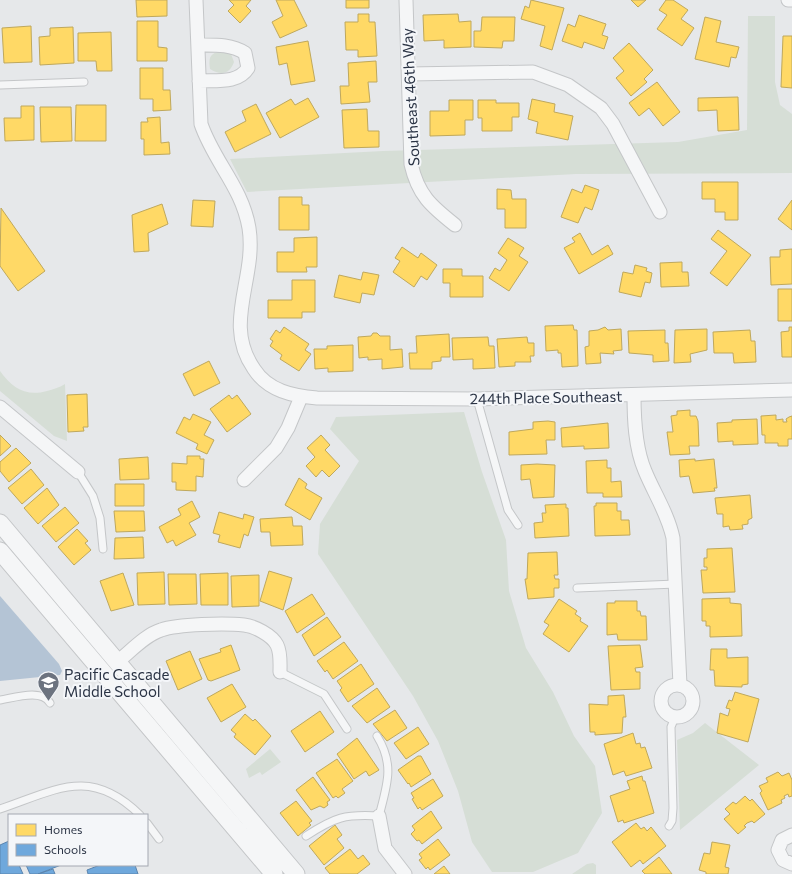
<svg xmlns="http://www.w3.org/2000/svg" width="792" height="874" viewBox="0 0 792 874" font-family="Commissioner,sans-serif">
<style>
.green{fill:#d6ded6}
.water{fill:#b4c4d5}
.homes{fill:#ffd966;stroke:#bfa85c}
.schools{fill:#6fa8dc;stroke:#5b85af}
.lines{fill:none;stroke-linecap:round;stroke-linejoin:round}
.service-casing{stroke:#c4c6c8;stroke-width:9}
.minor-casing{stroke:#c4c6c8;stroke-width:15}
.tertiary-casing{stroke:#c4c6c8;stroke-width:19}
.service{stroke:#f5f6f7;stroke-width:7}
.minor{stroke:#f5f6f7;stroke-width:13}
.tertiary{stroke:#f5f6f7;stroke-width:17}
.labels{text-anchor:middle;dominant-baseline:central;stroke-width:4;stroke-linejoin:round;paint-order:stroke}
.street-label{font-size:15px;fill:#2b3445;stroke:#f4f6f9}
.poi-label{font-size:15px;fill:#2b3445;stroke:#f4f6f9;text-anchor:start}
</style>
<rect width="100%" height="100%" fill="#e6e8ea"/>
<path class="green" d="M748 16H775V82L780 105 792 114V173L576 174 247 192 230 159 383 151 678 142 747 130Z
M224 51 231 54 234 62C230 74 221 76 210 69 208 56 211 52 224 51Z
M0 371C12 388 26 397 47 391 53 389 59 388 65 384L67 441 54 436 0 391Z
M464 412 482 472 506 540 509 591 526 648 553 692 574 736 595 766 602 813 578 853 533 872H492L472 842 458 791 438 741 413 696 318 554 320 524 359 461 330 429 336 417Z
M705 723 759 765 680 830 677 740 693 733Z
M270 749 281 762 262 775 260 772 249 778 246 769Z
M593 863 596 865V874H572L587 864Z"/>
<path class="water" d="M0 596 59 664 62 671 60 675 0 681Z"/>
<path class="homes" d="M136 0H167V16L137 17Z
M229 0H251L246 6 251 11 240 23 228 11 234 5Z
M276 0H294L307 26 280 38 272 22 283 16Z
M346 0H369V8H346Z
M531 0 564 8 552 50 540 46 545 26 521 19 525 6 529 8Z
M631 0H646L638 7Z
M666 0H673L688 10 681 19 694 28 682 46 657 29 667 15 659 10Z
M358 14H369V22H375L377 56 358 57V50H346L345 22H358Z
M458 14 459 22 471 21V47L444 48V40L424 41 423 15Z
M579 15 606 24 602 35 608 37 604 49 584 42 582 48 562 41 568 24 575 27Z
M482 17H515L514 41H503L502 48 474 47V31H481Z
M705 17 721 21 716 42 739 47 736 58 731 57 729 67 695 59Z
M137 21H158V47L167 48V61H137Z
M31 26 32 62 4 63 2 28Z
M73 27 74 63 40 65 39 37 50 36V28Z
M111 32 112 71H97L96 61H78V33Z
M783 36H792V88L781 87Z
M308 41 315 81 291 85 287 63 279 65 276 47Z
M629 43 653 70 644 79 647 82 631 96 616 78 624 71 613 58Z
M376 61 377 82H368L370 102 341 104 340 86H349L348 63Z
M140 68H163V90H170L171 110 153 111V99H140Z
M657 82 680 112 663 126 649 108 639 116 629 103Z
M738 97 739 130 718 131 717 110 698 111V98Z
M308 98 319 117 280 138 266 113 291 99 295 105Z
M532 99 555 104 554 112 573 116 568 140 536 133 538 122 528 119Z
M449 100H473V120H465V135L430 136V111H449Z
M478 100H496V103H519V117H512V131H482V118H478Z
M256 104 271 134 235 152 225 132 246 121 242 111Z
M76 105H106V141H75Z
M21 106H34V140L5 141 4 118H21Z
M40 107H71L72 141 41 142Z
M367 109 368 131H379V147L344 148 342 110Z
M160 117 161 143 169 142 170 154 144 155V139H141V122H148L147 118Z
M702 182H738V220H725V212H715V199H702Z
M585 185 599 190 592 210 585 207 578 223 561 217 572 189 582 193Z
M497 189 511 190 512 199H526V228H505V209H497Z
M279 197H302V205H309V230H279Z
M193 200 215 201 213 227 191 226Z
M792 200V230L778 219Z
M162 204 168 224 148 233 149 251 134 252 132 215Z
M1 208 45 271 18 291 0 266Z
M718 230 751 255 727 286 710 273 727 251 711 239Z
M580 233 592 255 608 245 613 254 579 274 564 248 575 242 572 238Z
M317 237V267H306L307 272H277V252H294V238Z
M508 238 524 248 519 256 528 262 509 291 489 278 495 268 500 271 507 260 498 253Z
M402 247 418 258 421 253 437 265 427 280 421 276 414 287 393 272 400 261 395 258Z
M792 249V284L771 285 770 257H780V250Z
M682 262V272H688L689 286 661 287 660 263Z
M635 265 647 268 646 271 652 273 650 283 645 282 641 297 619 292 623 272 633 274Z
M443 269H462V276H483V297H450V283H443Z
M363 272 379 275 374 295 362 293 360 303 334 297 339 275 361 280Z
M292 280H315V312H302V318H268V300H292Z
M778 289H792V321H778Z
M573 325 574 330H577L578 366 562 367 561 353H558V350L546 351 545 326Z
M284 327 309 344 305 350 311 354 299 371 280 359 282 355 270 346 273 341 270 339 276 330 280 333Z
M605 327 608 330 621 329 622 350 613 351 614 354 600 353 601 363 586 364 585 347 589 346V331L598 330Z
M789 327H792V357H782L781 332 789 331Z
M707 329V350L690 354 691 362 674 363 675 330Z
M665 330V343H668L669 361 653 362V355L629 353 628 331Z
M750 330 751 341H755L756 362 734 363 733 353H714L713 332Z
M373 333H377L380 336H390V350L402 349 403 367 382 369V359L368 360V357L359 358 358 337 371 336Z
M449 334 450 357H441V361L432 362V369H410L409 353H417L416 336Z
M488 337 489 346H494L495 368 473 369V359L453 360 452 338Z
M527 337 528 343H534V356H530L531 362H515V366L499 367 497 339Z
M353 345V371L328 372V368L315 369 314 349H327V346Z
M209 361 220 383 194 396 183 374Z
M87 394 88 427H83L84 431 68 432 67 395Z
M229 395 232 399 237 395 251 414 227 432 210 409Z
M690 410V416H696L698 421 699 446H689L690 454 670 455 667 432H673L671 416 677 415V411Z
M193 414 211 422 204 435 214 440 207 454 196 449 198 444 176 433 184 417 190 420Z
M776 415V420L783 419V422H787L786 419 789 417 792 416V439H788V446H778V443H765V435H762L761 416Z
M757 419 758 444 733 445V441L718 442 717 423 732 422V420Z
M548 421 555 422V440H546L547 454 509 455V432L533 429V422Z
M608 423 609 448 584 449V446L562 447 561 428Z
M0 435 11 446 0 456Z
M321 435 330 445 325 450 340 466 329 477 322 470 316 477 306 466 315 457 307 448Z
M16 448 31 463 9 482 0 471V462Z
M187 456H200V459H204L203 477 196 476V491L176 490V482H172V463L187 464Z
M148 457 149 479 120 480 119 459Z
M695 459V461L714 459 717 488H714L715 491 693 493 689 476 680 477 679 460Z
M607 460V468H611V482L621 481 622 497H603V493H587L586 461Z
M537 464 555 465 554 497 533 498 530 479 521 480V465Z
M31 469 44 485 22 504 8 488Z
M299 478 307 484 305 488 322 498 310 520 285 505Z
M115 484H144V506H115Z
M47 488 59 505 38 524 24 508Z
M750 495 752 518 748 520V524L742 525 743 529 730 530 729 526 723 527V514H717L715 498Z
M192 501 200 517 189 523 196 535 176 546 173 540 167 543 159 527 181 515 178 509Z
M596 503H617V511H621V520H629L630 535 595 536 594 506H596Z
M566 504V508H568L569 536 535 538 534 523 543 522 542 513H546L545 505Z
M65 507 79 523 56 542 42 526Z
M114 511H144L145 531 116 532Z
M219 512 243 519 244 514 254 517 248 536 244 534 240 548 218 542 220 535 213 533Z
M292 517 293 526H302L303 545 271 546 270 532H261L260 519Z
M77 529 88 541 85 543 91 550 74 565 58 547Z
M143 537 144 558 114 559 115 538Z
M732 548 735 592 703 593 701 570H707V567H704V558H707V549Z
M557 552 558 575H554L555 579H559V588H554V597L528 599 525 579H527L528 553Z
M269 571 292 578 283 610 260 601Z
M164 572 165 604 138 605 137 573Z
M123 573 134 605 111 611 100 581Z
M228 573V605H201L200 574Z
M168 574H196L197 604 169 605Z
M259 575V606L232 607 231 576Z
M312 594 325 614 297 633 285 611Z
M730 598V603L741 604 742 636 710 637V626H706V621H702V599Z
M559 599 577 611 575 614 581 618 580 621 588 626 569 652 543 634 549 625 544 622Z
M615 601H637V611H640L641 616H646L647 640H618L617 634 607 635V603H615Z
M327 617 341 637 314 656 302 635Z
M344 642 358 661 333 679 327 670 325 672 317 661Z
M231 645 240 670 211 681 208 680 199 659 221 652 220 649Z
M640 645 643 667 635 668 636 672H640V689L611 690 608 646Z
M711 649H727V658L748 657V684L742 685V687L715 686 714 670H710Z
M190 651 202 679 178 690 166 661Z
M361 664 374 684 348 702 340 690 342 688 337 681Z
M232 684 246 707 221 722 207 698Z
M377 688 390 707 367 723 352 706Z
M735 692 759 699 748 742 717 733 720 713 728 716 730 709 726 708 729 700 732 701Z
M624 695 626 717H623L622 733 595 735V732H590L589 704 608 705V696Z
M395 710 407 728 387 741 373 724Z
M320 711 334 732 305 752 291 731Z
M245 714 253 721 255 719 271 736 255 755 234 737 236 734 231 730Z
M418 727 429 744 406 759 394 743Z
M633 733 636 744 640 743 641 748 645 747 652 768 626 776 624 771 613 775 604 744Z
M357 738 379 770 369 776 366 771 354 779 337 754Z
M418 756H421L431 774 411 787 409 783 408 784 398 770Z
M337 759 353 781 342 789 345 793 338 798 336 796 333 798 316 773Z
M778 772 782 776 789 773 792 780V796L789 797 788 794 784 796 785 798 781 800 782 803 768 810 760 793 762 791 759 786 768 782 766 778Z
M642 776 643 781H645L654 813 624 823 623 820 618 822 610 796 630 789 627 781Z
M313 777 330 800 327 802 328 805 324 808 320 806 311 810 296 790Z
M433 779 443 796 422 810 420 807 418 809 412 799 414 798 411 793Z
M745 796 750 801 752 799 765 814 754 823 752 821 747 823 744 826 746 827 738 834 724 819 730 814 725 809 733 802 736 804Z
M296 801 312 821 309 823 311 825 298 836 280 813Z
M431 811 442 828 422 844 419 840 417 841 411 834 415 830 412 826Z
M636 823 641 829 644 827 647 831 651 827 666 846 643 864 640 860 631 867 612 842Z
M335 825 342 835 337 839 344 848 324 865 309 846Z
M438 839 450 855 430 870 428 867 426 869 419 860 422 858 419 854Z
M712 842 730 845 725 867 729 868 728 874H706V872L699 870 704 853 710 854Z
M350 849 358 859 363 855 370 864 357 874H330L325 868Z
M659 857 672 874H645L642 871Z
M444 866 450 874H434Z"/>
<path class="schools" d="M9 841V865H19L23 874H0V845Z
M26 865H61L38 874H30Z
M100 865H135L138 874H88L87 870Z
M53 869 55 874H38Z"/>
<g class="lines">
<defs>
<path id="service" d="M0 85 84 82
M477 399 508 510 518 525
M78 472 93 496 100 518 103 549
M577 588 676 584
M280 672 324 694 347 729
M0 700C13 698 42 688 50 703
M0 809C56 790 90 766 140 815
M147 823 159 839
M669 826 672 821 673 808 671 727 675 717
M306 836C335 817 345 814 379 816 387 785 395 765 377 736"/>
<path id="minor" d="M196 0 201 124C214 162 242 187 249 228 257 279 222 323 254 369 268 391 293 396 317 398L477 399 792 390
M406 0 411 164C418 195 431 206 455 225
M788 0H792
M198 45C215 45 231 44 245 53L248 68C238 84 216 80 199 81
M409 74 533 72 568 85 601 108 613 124 660 212
M634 395C634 419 635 448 645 471 654 493 668 514 673 538L680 685
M0 407 78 472
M244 480 276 448 288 428 301 397
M117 662C130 652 145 635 161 630 178 624 225 623 244 625 254 626 272 635 277 645 281 653 280 663 280 672
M661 701a16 16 0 1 1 32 0a16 16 0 1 1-32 0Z
M379 816 385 848 405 874
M792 835 782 840 778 850 783 860 792 864"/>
<path id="tertiary" d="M0 523 296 874
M0 551 274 874"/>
</defs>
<use href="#service" class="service-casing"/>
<use href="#minor" class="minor-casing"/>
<use href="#tertiary" class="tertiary-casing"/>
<use href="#service" class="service"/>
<use href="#minor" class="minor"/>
<use href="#tertiary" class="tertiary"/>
</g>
<defs>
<symbol id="school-pin" viewBox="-11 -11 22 30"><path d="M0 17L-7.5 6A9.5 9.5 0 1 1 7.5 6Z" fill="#6c737f" stroke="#f4f6f9"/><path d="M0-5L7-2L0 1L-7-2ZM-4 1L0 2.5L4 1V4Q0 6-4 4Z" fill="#fff"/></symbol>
</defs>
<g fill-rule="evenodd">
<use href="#school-pin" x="36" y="670" width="25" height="34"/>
</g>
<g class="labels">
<g class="street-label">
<text transform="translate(410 97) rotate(-93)">Southeast 46th Way</text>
<text transform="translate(546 397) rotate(-1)">244th Place Southeast</text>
</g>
<g class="poi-label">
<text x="64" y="674">Pacific Cascade<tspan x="64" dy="17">Middle School</tspan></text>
</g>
</g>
<rect x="8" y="814" width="140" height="52" fill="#f4f6f9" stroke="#a4a8b1"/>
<rect x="16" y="824" width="20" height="12" fill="#ffd966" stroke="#a4a8b1"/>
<text x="44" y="834" font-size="12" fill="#2b3445">Homes</text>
<rect x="16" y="844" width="20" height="12" fill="#6fa8dc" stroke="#a4a8b1"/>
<text x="44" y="854" font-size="12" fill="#2b3445">Schools</text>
</svg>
